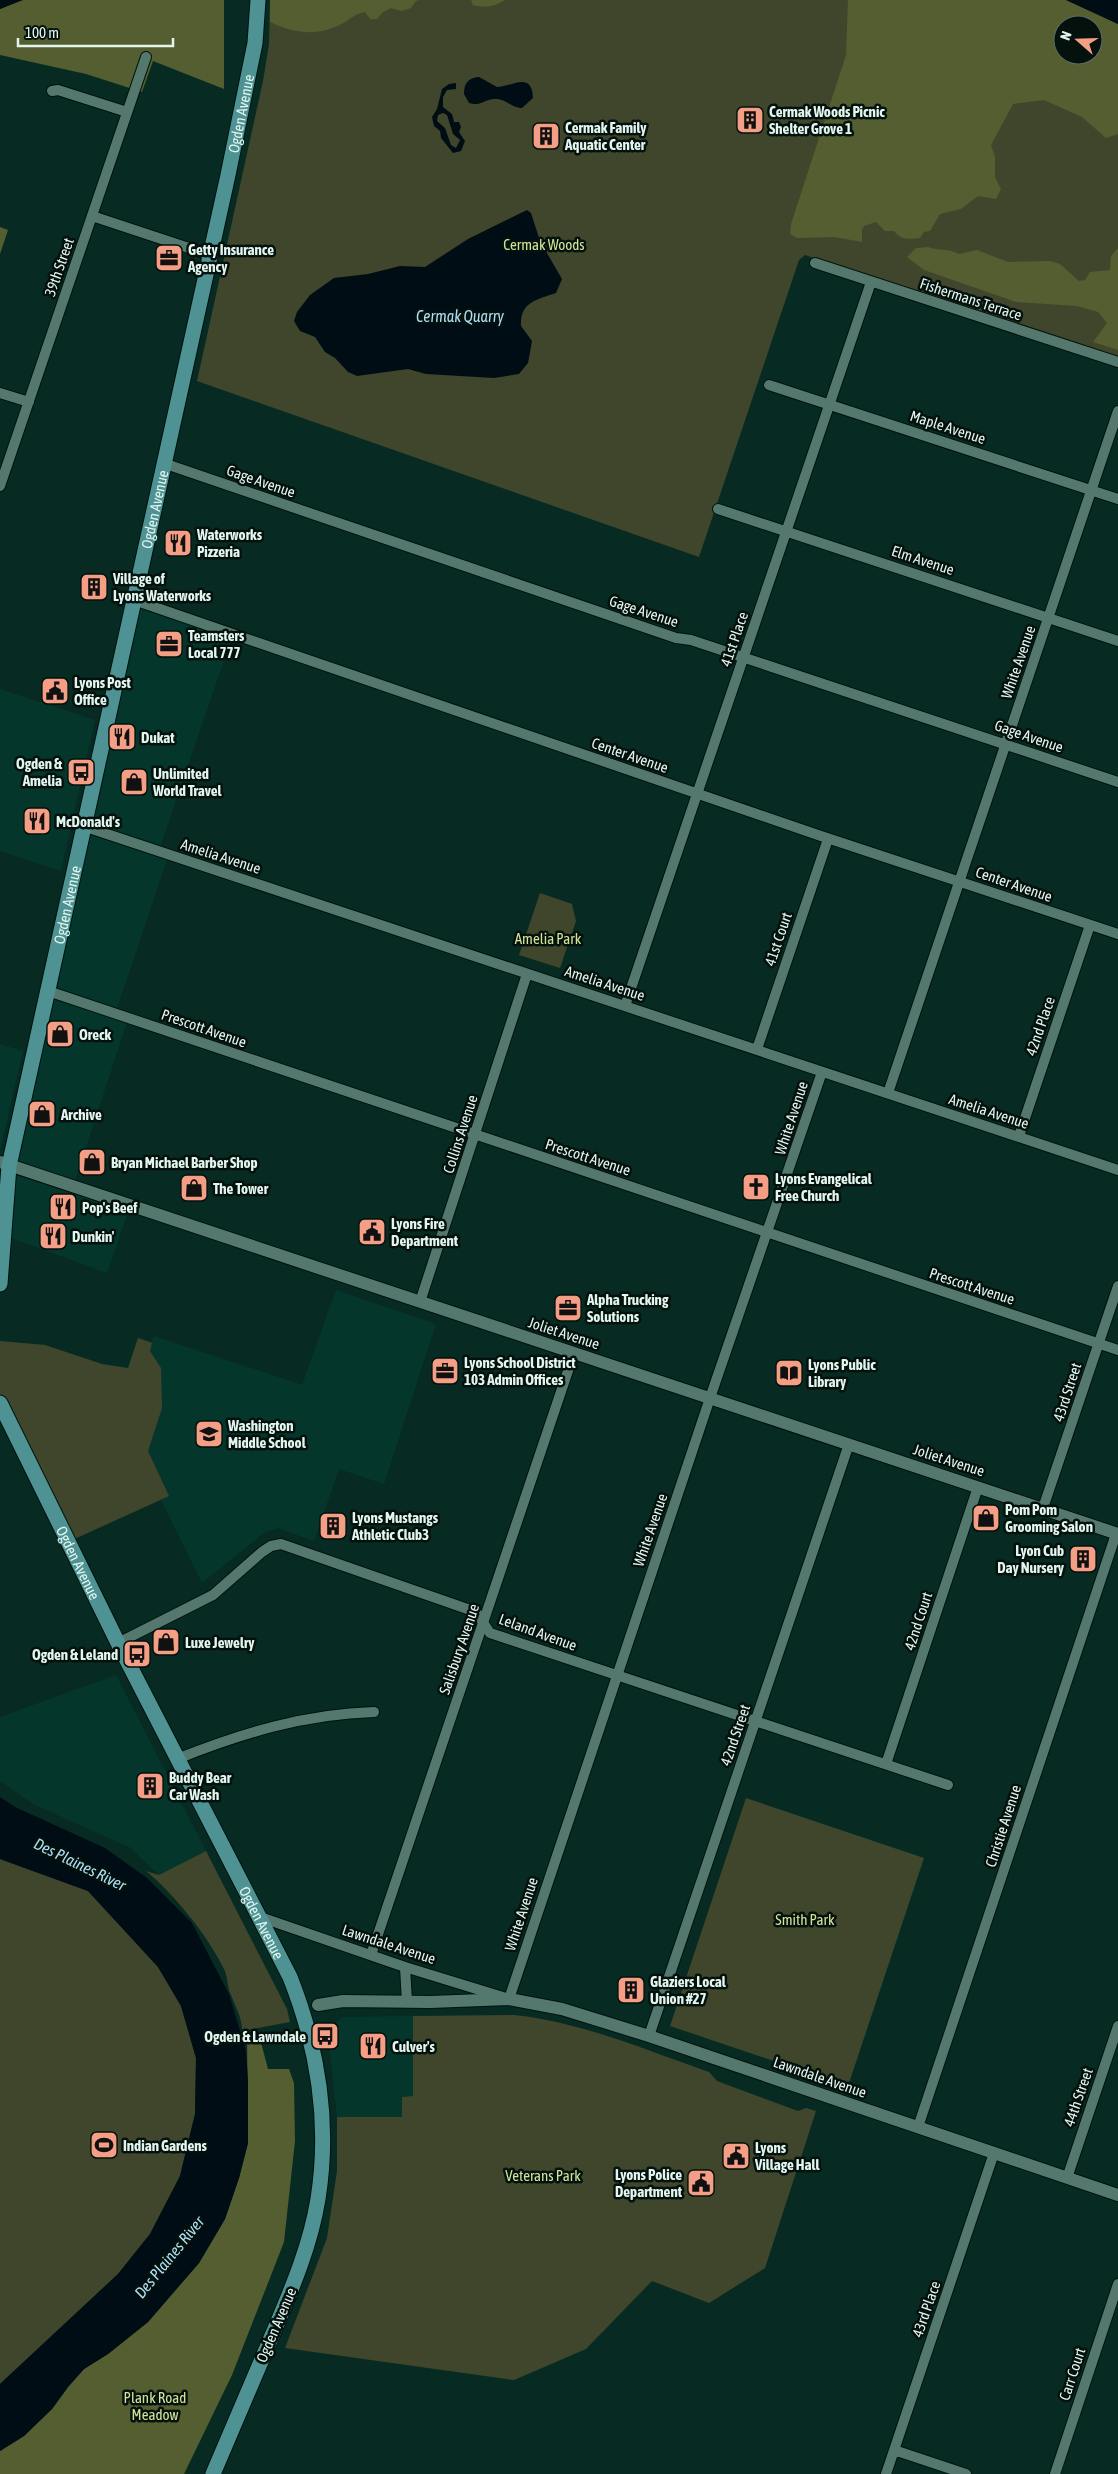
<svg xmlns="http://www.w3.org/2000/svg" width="1118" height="2474" viewBox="0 0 1118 2474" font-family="'Asap Condensed',sans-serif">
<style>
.built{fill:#05362c}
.green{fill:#40462b;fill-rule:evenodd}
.forest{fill:#545e30;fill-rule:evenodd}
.water{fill:#010d14;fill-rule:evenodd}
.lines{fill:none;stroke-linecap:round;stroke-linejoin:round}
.minor-casing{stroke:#00130d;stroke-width:12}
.tertiary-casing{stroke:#00130d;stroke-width:14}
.primary-casing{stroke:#00130d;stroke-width:17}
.minor{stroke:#55786e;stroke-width:10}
.tertiary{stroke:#55786e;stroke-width:12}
.primary{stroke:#4f9293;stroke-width:15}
.labels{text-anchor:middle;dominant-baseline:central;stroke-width:5;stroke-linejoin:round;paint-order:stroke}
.poi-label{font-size:15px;font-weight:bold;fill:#e2f6ef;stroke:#04110d;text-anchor:start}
.street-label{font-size:15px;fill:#e2f6ef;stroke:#04110d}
.park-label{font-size:15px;fill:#d2e499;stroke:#04110d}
.water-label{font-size:16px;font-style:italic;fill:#afdff6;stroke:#04110d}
</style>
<rect width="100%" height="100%" fill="#072b23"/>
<path class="built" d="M135 603 232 637 159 850 169 854 115 1014 128 1019 73 1187 130 1206 107 1273 6 1236 12 1164Z
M0 689 95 720 61 871 0 851Z
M0 1044 23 1051 0 1151Z
M336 1290 436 1324 384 1484 339 1469 314 1541 278 1528 264 1533 202 1583 161 1500 70 1541 0 1341 45 1345 102 1364 128 1368 138 1338 151 1342 154 1336 302 1385Z
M116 1675 206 1851 159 1875 131 1848 33 1804 0 1781V1717Z
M413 2016V2097L402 2118 337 2117 330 2053 332 2026 342 2017Z"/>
<path class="green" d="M270 0H1066L1118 24V358L805 255 799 260 699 557 197 381 263 81 269 44ZM1063 25H1093V55H1063Z
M540 893 572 904 576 921 560 968 519 955Z
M138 1338 152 1343 150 1351 161 1368 162 1408 148 1451 169 1496 70 1541 0 1397V1341L45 1345 102 1364 128 1368Z
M746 1798 924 1858 848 2086 670 2026Z
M206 1851 287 2009 290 2022 242 2031C242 2017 236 2008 231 1995 227 1987 228 1977 224 1969 208 1936 174 1894 146 1871L159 1875Z
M0 1859 88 1891 158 1967 181 2006 196 2058 195 2114 180 2176 150 2234 118 2274 0 2384Z
M514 2015C581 2022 646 2050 709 2072L717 2081 798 2111 806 2108 816 2111 765 2268 709 2303 652 2281 586 2349 514 2380 285 2348 327 2238 337 2171V2117H402V2097L413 2096V2016Z"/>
<path class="forest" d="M21 0H224V89L153 61 142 92 86 74 0 55V9Z
M270 0H419L416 1 411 8 401 11 391 8 383 12 377 19H370L365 12C356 14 352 17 345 22 320 37 295 34 270 22Z
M471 0H505C494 7 485 8 473 5Z
M848 0H1066L1118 24V134L1106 138 1082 117 1044 100 1013 104 991 145 995 157V177L1001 189 996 199 978 196 961 209 940 214 930 231 924 232 920 238C909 239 902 241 894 231H885L876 222 864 226 862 230V242L834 237 797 238 790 234 791 224 846 55ZM1063 25H1093V55H1063Z
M0 227 8 230 0 254Z
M928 247C939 251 948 248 959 254L977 250 1008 262 1050 261 1060 264 1079 281 1085 280 1090 272 1110 270 1111 256 1118 248V350L1093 342 1107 323 1098 312 1077 306 1016 302 924 270 907 257 916 248Z
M254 2031 259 2035 268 2069H289L294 2083 295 2141 284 2242 232 2375 184 2474H0V2451L24 2436 52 2409 68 2387 84 2369 108 2354 148 2322 199 2263 225 2219 239 2178 248 2143 247 2032Z"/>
<path class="water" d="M0 0H23L0 9Z
M1066 0H1118V24Z
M479 77 497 87C511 87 532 70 533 98L522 108C512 108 506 99 496 99 486 98 481 107 469 103L464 94C464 83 468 78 479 77Z
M456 83V89L447 90 443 97V107L452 114 454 122H459L461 127 459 132 465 141 461 151 453 153 441 138 440 131 434 126 432 117 437 109 442 89 449 84ZM443 113 447 115 453 134 460 140 456 148 451 145 445 128 437 121 438 115Z
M527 210 531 213 540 241 562 279 556 293C536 300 520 302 521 326L532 341 528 363 519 374 494 378 426 374 408 369 357 376 348 372 335 358 325 352 315 337 300 331 294 321 297 312 310 295 334 278 368 274 400 266 425 267 468 239Z
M0 1797 15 1807 105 1848 147 1878 192 1923 229 1994 246 2051 248 2080V2143L239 2178 225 2219 199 2263 148 2322 108 2354 84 2369 68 2387 52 2409 24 2436 0 2451V2384L118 2274 150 2234 180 2176 195 2114 196 2058 181 2006 158 1967 88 1891 0 1859Z"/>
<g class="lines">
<defs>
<path id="minor" d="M52 91 58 90 127 112
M92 216 210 255
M815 263 1118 362
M769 385 1118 499
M0 393 29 402
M163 463 676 638 691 640 1118 782
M0 486 146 57
M718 509 1118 641
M134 600 818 835 1118 934
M83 826 1118 1170
M48 991 1118 1350
M625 1006 871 282
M757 1049 828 839
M888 1093 1118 411
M1019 1136 1090 925
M420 1302 527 974
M1043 1508 1118 1286
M118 1643 213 1595 262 1552 271 1546 281 1544 476 1612 490 1633 948 1785
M177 1759C242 1733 305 1714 374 1712
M886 1764 978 1487
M260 1917 405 1967 509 1999 710 1398 822 1072
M371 1955 574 1353
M405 1967 407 2002
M649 2036 849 1444
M918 2127 1116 1534
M1067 2178 1118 2026
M894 2450 966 2474
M886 2474 994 2153
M1055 2474 1118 2284"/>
<path id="tertiary" d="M0 1162 1118 1534
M318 2005 343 2001 430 2002 509 1999 562 2009 649 2036 1118 2195"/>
<g id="primary">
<path id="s1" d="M0 1284 9 1166 228 175 255 43 258 0"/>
<path id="s2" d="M0 1403 118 1643 290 1977C318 2048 330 2123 318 2199 310 2248 290 2293 271 2338 251 2384 232 2429 213 2474"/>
</g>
</defs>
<use href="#minor" class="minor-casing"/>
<use href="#tertiary" class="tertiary-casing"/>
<use href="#primary" class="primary-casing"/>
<use href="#minor" class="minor"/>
<use href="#tertiary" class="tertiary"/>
<use href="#primary" class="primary"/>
</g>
<defs>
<symbol id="building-square" viewBox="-11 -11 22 22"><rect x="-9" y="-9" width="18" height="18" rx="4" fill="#f49e86" stroke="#04110d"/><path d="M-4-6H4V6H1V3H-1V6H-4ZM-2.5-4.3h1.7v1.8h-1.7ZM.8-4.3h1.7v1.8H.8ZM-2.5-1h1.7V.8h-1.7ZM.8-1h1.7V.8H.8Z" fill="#111"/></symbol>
<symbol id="office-square" viewBox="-11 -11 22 22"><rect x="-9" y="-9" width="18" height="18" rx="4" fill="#f49e86" stroke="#04110d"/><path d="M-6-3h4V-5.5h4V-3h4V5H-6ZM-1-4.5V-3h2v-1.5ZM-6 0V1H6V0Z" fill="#111"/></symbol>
<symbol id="restaurant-square" viewBox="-11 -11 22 22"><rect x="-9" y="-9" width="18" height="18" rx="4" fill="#f49e86" stroke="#04110d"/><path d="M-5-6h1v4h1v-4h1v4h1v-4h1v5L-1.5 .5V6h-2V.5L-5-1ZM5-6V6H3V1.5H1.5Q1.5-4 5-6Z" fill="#111"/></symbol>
<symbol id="civic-square" viewBox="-11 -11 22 22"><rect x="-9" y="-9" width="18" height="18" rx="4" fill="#f49e86" stroke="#04110d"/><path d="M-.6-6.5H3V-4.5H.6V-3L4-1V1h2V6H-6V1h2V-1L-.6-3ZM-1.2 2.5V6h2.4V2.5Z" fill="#111"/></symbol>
<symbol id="bus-square" viewBox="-11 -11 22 22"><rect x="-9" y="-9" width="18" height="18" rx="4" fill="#f49e86" stroke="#04110d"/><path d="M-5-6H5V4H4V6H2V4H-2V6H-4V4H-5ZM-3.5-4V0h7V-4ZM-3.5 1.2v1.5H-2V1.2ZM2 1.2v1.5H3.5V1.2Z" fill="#111"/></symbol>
<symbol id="shop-square" viewBox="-11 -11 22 22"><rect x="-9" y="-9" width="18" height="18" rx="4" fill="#f49e86" stroke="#04110d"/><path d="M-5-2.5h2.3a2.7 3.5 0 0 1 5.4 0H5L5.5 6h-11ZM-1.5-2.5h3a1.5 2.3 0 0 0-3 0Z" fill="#111"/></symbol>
<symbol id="church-square" viewBox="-11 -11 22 22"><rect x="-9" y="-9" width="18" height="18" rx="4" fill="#f49e86" stroke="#04110d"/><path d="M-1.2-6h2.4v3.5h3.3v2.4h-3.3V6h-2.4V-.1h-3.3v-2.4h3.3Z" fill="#111"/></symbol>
<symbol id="library-square" viewBox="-11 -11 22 22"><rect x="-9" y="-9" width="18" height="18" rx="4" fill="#f49e86" stroke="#04110d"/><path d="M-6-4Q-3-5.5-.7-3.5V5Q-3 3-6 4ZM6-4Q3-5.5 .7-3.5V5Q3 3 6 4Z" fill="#111"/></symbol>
<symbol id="school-square" viewBox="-11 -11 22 22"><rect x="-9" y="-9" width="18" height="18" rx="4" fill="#f49e86" stroke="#04110d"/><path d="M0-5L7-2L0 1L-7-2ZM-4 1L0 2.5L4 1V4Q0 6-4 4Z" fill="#111"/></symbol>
<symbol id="stadium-square" viewBox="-11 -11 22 22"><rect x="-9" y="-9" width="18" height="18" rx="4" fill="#f49e86" stroke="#04110d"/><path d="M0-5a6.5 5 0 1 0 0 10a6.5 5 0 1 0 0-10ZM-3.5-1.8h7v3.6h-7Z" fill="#111"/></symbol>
</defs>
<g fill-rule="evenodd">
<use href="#building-square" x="734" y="104" width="32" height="32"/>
<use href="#building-square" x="530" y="120" width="32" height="32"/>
<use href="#office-square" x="153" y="242" width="32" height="32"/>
<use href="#restaurant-square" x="162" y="527" width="32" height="32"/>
<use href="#building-square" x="78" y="571" width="32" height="32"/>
<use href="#office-square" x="153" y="628" width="32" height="32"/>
<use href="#civic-square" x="39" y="675" width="32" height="32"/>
<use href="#restaurant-square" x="106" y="721" width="32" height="32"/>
<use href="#bus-square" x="65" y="756" width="32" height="32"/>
<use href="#shop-square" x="118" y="766" width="32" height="32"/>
<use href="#restaurant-square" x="21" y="805" width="32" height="32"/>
<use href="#shop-square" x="44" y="1018" width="32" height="32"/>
<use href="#shop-square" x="26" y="1098" width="32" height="32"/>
<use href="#shop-square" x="76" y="1146" width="32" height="32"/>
<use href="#church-square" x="740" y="1171" width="32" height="32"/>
<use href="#shop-square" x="178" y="1172" width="32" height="32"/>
<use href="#restaurant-square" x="47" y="1191" width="32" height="32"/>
<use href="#civic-square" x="356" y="1216" width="32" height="32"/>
<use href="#restaurant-square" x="37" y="1220" width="32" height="32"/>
<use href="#office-square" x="552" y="1292" width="32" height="32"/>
<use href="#office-square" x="429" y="1355" width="32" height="32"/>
<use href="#library-square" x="773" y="1357" width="32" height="32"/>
<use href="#school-square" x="193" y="1418" width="32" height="32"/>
<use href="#shop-square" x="970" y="1502" width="32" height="32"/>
<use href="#building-square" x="317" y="1510" width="32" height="32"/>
<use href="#building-square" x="1067" y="1543" width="32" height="32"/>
<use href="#shop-square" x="150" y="1626" width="32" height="32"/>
<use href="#bus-square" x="121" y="1638" width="32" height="32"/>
<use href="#building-square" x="134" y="1770" width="32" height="32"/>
<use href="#building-square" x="615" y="1974" width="32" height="32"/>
<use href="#bus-square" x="309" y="2020" width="32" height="32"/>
<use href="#restaurant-square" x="357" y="2030" width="32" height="32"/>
<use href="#stadium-square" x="88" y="2129" width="32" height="32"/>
<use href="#civic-square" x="720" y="2140" width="32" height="32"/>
<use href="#civic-square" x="685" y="2167" width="32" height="32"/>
</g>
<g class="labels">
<g class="poi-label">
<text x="769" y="111">Cermak Woods Picnic<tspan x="769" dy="17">Shelter Grove 1</tspan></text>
<text x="565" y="127">Cermak Family<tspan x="565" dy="17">Aquatic Center</tspan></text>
<text x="188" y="249">Getty Insurance<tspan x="188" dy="17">Agency</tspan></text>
<text x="197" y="534">Waterworks<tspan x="197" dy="17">Pizzeria</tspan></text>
<text x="113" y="578">Village of<tspan x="113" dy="17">Lyons Waterworks</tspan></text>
<text x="188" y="635">Teamsters<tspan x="188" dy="17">Local 777</tspan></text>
<text x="74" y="682">Lyons Post<tspan x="74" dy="17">Office</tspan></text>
<text x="141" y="737">Dukat</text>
<text x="62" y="763" text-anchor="end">Ogden &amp;<tspan x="62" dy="17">Amelia</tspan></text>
<text x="153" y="773">Unlimited<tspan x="153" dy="17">World Travel</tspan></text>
<text x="56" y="821">McDonald's</text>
<text x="79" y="1034">Oreck</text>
<text x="61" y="1114">Archive</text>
<text x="111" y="1162">Bryan Michael Barber Shop</text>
<text x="775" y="1178">Lyons Evangelical<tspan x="775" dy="17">Free Church</tspan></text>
<text x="213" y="1188">The Tower</text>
<text x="82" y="1207">Pop's Beef</text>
<text x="391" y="1223">Lyons Fire<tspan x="391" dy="17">Department</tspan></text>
<text x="72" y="1236">Dunkin'</text>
<text x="587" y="1299">Alpha Trucking<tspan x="587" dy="17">Solutions</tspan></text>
<text x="464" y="1362">Lyons School District<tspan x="464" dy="17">103 Admin Offices</tspan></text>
<text x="808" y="1364">Lyons Public<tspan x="808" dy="17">Library</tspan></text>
<text x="228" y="1425">Washington<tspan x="228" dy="17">Middle School</tspan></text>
<text x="1005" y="1509">Pom Pom<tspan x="1005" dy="17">Grooming Salon</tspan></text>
<text x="352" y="1517">Lyons Mustangs<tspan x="352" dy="17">Athletic Club3</tspan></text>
<text x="1064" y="1550" text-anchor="end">Lyon Cub<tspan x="1064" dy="17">Day Nursery</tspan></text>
<text x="185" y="1642">Luxe Jewelry</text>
<text x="118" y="1654" text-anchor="end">Ogden &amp; Leland</text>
<text x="169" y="1777">Buddy Bear<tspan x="169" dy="17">Car Wash</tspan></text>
<text x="650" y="1981">Glaziers Local<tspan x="650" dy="17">Union #27</tspan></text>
<text x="306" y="2036" text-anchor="end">Ogden &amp; Lawndale</text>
<text x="392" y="2046">Culver's</text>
<text x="123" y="2145">Indian Gardens</text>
<text x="755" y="2147">Lyons<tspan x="755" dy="17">Village Hall</tspan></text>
<text x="682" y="2174" text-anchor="end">Lyons Police<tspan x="682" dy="17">Department</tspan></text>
</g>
<g class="street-label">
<text stroke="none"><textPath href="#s1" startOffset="1196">Ogden Avenue</textPath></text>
<text transform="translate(59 267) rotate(-71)">39th Street</text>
<text transform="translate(971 299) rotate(18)">Fishermans Terrace</text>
<text transform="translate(948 427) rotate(18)">Maple Avenue</text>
<text transform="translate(261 481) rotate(19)">Gage Avenue</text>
<text stroke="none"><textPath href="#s1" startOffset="791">Ogden Avenue</textPath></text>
<text transform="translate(923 560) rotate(18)">Elm Avenue</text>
<text transform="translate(644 611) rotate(18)">Gage Avenue</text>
<text transform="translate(734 639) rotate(-71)">41st Place</text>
<text transform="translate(1018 662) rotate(-71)">White Avenue</text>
<text transform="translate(1029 736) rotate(19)">Gage Avenue</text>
<text transform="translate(630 755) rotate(19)">Center Avenue</text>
<text transform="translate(221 856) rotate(18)">Amelia Avenue</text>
<text transform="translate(1014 884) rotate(19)">Center Avenue</text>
<text stroke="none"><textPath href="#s1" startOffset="386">Ogden Avenue</textPath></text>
<text transform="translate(778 939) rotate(-71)">41st Court</text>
<text transform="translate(605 983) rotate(18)">Amelia Avenue</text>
<text transform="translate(1040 1026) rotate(-71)">42nd Place</text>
<text transform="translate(204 1028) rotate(19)">Prescott Avenue</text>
<text transform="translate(989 1111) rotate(18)">Amelia Avenue</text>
<text transform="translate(791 1118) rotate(-72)">White Avenue</text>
<text transform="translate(460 1134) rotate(-72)">Collins Avenue</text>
<text transform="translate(588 1157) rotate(18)">Prescott Avenue</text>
<text transform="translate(972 1286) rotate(18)">Prescott Avenue</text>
<text transform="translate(564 1333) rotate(18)">Joliet Avenue</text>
<text transform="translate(1067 1392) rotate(-72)">43rd Street</text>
<text transform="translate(949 1460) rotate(18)">Joliet Avenue</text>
<text transform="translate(650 1530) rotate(-71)">White Avenue</text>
<text stroke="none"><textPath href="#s2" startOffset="178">Ogden Avenue</textPath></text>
<text transform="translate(918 1621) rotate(-72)">42nd Court</text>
<text transform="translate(538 1632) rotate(20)">Leland Avenue</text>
<text transform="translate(459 1649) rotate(-71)">Salisbury Avenue</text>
<text transform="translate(735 1735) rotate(-71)">42nd Street</text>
<text transform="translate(1003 1826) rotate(-72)">Christie Avenue</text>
<text transform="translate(521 1914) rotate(-72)">White Avenue</text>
<text stroke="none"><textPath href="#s2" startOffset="582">Ogden Avenue</textPath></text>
<text transform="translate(389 1944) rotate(18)">Lawndale Avenue</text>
<text transform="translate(820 2077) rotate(19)">Lawndale Avenue</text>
<text transform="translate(1078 2097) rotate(-71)">44th Street</text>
<text transform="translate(926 2309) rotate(-71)">43rd Place</text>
<text transform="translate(276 2325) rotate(-67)">Ogden Avenue</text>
<text transform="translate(1072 2374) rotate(-72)">Carr Court</text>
</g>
<g class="park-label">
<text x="544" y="244">Cermak Woods</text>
<text x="548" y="938">Amelia Park</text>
<text x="805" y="1919">Smith Park</text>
<text x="543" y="2175">Veterans Park</text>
<text x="155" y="2397">Plank Road<tspan x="155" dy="17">Meadow</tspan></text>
</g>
<g class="water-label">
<text x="460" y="316">Cermak Quarry</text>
<text transform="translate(80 1864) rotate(26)">Des Plaines River</text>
<text transform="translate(169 2257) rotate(-51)">Des Plaines River</text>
</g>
</g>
<g transform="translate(1078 40) rotate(290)"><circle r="24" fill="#04110d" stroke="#5d6d67"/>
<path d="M0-4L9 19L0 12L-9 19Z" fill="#f49e86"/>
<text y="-8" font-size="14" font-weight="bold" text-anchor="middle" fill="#e2f6ef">N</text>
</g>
<path d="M18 38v8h155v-8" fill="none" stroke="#e2f6ef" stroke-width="2.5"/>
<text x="25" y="38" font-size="15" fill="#e2f6ef" stroke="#04110d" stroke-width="4" paint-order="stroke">100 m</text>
</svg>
